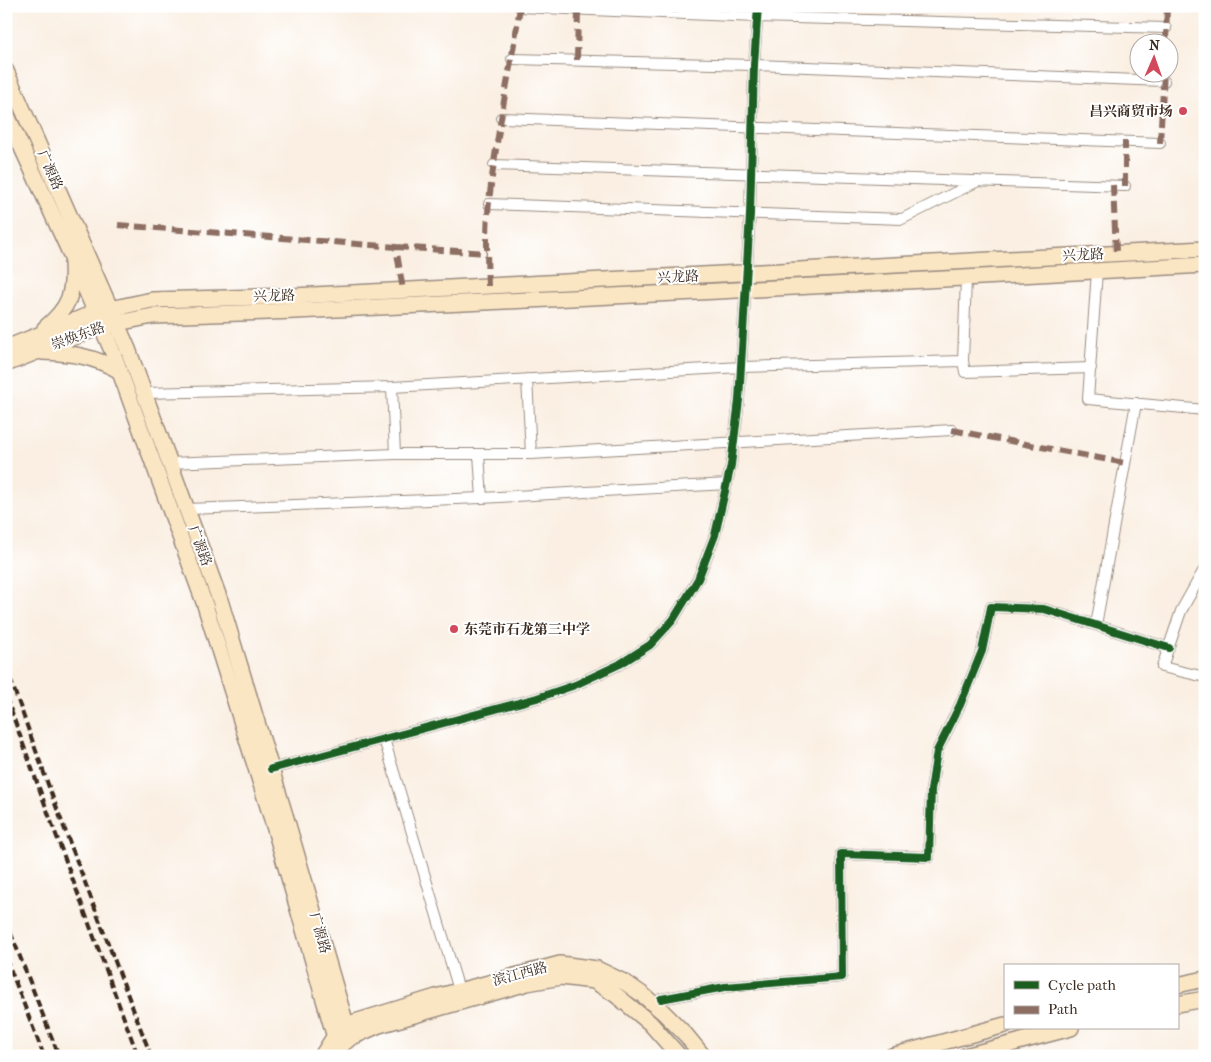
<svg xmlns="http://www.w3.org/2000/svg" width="1211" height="1062" viewBox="0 0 1211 1062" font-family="'IM FELL French Canon','Noto Serif SC',serif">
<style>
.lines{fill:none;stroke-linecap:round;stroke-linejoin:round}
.street-casing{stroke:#9a8c80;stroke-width:12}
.secondary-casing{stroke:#9a8c80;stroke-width:18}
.street{stroke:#fff;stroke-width:10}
.secondary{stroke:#fbe6c4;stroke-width:15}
.rail{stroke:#3b2a1e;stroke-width:4;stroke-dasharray:8 4;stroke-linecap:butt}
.quiet{stroke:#8d6e63;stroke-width:6;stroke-dasharray:12 6;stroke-linecap:butt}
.cycleway-casing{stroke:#fff;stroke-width:11}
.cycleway{stroke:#1b5e20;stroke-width:8}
.poi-dot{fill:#d1495b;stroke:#fff;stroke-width:2}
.labels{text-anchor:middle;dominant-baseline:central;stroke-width:4;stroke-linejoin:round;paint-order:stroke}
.poi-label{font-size:14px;font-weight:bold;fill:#3b2a1e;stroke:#fff;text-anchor:end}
.street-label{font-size:14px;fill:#3b2a1e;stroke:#fff}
</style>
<rect width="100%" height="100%" fill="#fff"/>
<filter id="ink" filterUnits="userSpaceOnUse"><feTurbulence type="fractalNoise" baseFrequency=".02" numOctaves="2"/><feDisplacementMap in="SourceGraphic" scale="10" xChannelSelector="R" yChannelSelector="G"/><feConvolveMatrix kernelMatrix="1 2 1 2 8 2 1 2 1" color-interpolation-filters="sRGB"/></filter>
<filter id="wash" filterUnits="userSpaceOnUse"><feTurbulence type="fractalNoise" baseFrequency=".0096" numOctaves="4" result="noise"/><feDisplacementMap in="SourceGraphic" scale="20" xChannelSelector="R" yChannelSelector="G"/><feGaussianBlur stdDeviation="1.12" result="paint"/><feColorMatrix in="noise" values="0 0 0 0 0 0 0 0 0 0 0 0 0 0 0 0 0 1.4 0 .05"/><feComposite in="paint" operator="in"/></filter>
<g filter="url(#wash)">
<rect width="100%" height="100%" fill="#faefe2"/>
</g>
<g filter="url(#ink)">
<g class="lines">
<defs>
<path id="street" d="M520 7 757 17 1166 28
M512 59 754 65 1164 81
M501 118 1160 143
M494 165 1125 186
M489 204 902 219 978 181
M1097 271 1088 399 1205 410
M966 278 963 361 965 372 1091 368
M527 379 531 454
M392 387 395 454
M144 393 392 387 741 367 963 361
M479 454 482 498
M170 463 395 454H531L952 430
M187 509 482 498 727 484
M1205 568 1181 611 1162 667 1205 677
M1096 625 1136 403
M384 739 459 990
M271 769 537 698 575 685 620 664 650 645 673 620 698 579 715 535 731 465 739 400 750 214 754 65 758 6
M661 999 725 987 842 977 841 854 929 857 931 790 937 751 960 705 982 651 991 607 1044 609 1169 648"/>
<path id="secondary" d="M6 71 128 349 220 600 288 825 350 1038
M6 113 71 255 113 353 205 605 275 829 338 1048
M45 328C69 308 74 294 72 263
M6 348 96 312 152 300 294 296 488 286 1205 249
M42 352C72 353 93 356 120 371
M6 364 102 326 153 316 295 311 718 291 1205 265
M1177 985 1205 979
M1177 1004 1205 999
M343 1044 350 1038 379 1025 527 983 561 977 594 981 616 995 650 1023 679 1056
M322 1056 334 1037 355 1022 436 997 560 964 597 969 626 983 643 995 663 1012 685 1034 703 1056
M892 1056 1005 1025
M965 1056 1071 1028"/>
</defs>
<use href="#street" class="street-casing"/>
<use href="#secondary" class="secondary-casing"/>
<use href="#street" class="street"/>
<use href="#secondary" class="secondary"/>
<path class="rail" d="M6 667 54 801 151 1056
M6 697 51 821 138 1056
M6 921 59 1056
M6 958 44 1056"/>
<path class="quiet" d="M675 13V6
M1166 42 1167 6
M577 60 578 9
M1160 143 1164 72
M1113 185 1116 253
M1125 186V141
M118 225 396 247 403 290
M396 247 487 253
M488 286C487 258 486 230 489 202 496 137 510 72 520 7
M952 430 1125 463"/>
<defs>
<path id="cycleway" d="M271 769 537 698 575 685 620 664 650 645 673 620 698 579 715 535 731 465 739 400 750 214 754 65 758 6
M661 999 725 987 842 977 841 854 929 857 931 790 937 751 960 705 982 651 991 607 1044 609 1169 648"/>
</defs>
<use href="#cycleway" class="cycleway-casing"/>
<use href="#cycleway" class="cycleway"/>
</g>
</g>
<g class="poi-dot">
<circle cx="1183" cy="111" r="5"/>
<circle cx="454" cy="629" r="5"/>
</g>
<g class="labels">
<g class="poi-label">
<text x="1173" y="111">昌兴商贸市场</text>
<text x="464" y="629" text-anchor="start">东莞市石龙第三中学</text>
</g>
<g class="street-label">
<text transform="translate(50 170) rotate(66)">广源路</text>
<text transform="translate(1083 255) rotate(-3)">兴龙路</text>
<text transform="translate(678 277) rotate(-3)">兴龙路</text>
<text transform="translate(274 296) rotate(-2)">兴龙路</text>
<text transform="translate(78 336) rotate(-20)">崇焕东路</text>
<text transform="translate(200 546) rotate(70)">广源路</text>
<text transform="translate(320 933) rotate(74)">广源路</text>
<text transform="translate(520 974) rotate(-15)">滨江西路</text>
</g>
</g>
<rect width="1211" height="1062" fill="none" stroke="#fff" stroke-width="25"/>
<rect x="1004" y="964" width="175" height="65" fill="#ffffff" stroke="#b1aaa5"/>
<rect x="1014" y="981" width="25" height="8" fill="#1b5e20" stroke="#b1aaa5"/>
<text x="1048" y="990" font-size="15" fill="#3b2a1e">Cycle path</text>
<rect x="1014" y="1006" width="25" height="8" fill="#8d6e63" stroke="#b1aaa5"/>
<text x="1048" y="1014" font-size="15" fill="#3b2a1e">Path</text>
<g transform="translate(1154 58) rotate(2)"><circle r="24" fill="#ffffff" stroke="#b1aaa5"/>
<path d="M0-4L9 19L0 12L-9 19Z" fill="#d1495b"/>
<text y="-8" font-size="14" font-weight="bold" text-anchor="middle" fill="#3b2a1e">N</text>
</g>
</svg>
